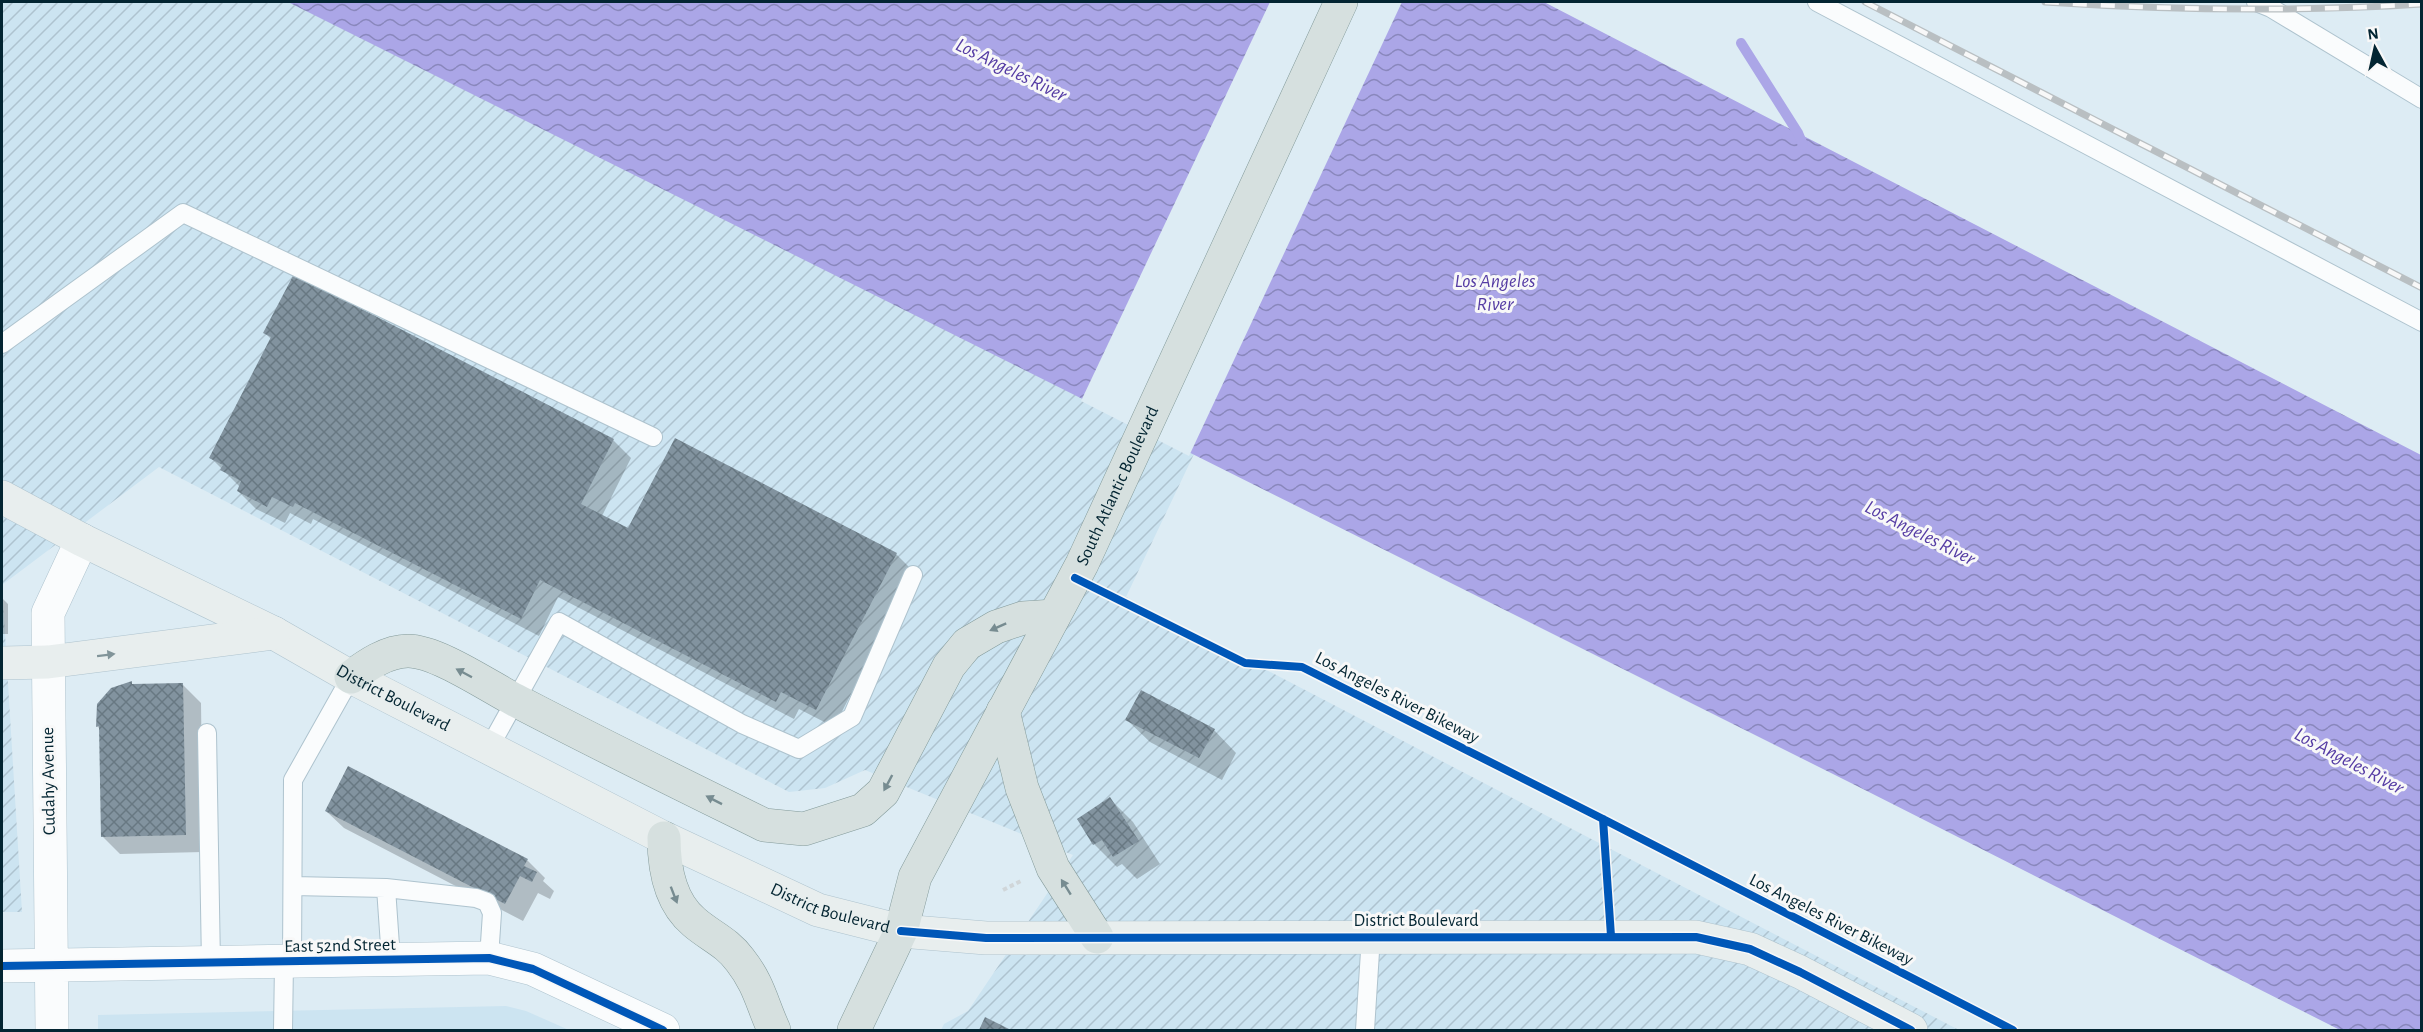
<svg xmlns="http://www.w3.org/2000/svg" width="2423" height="1032" viewBox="0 0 2423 1032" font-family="'Alegreya Sans',sans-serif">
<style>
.built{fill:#cce4f1}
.industrial{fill:url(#industrial-furrows)}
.water{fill:url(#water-waves)}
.pier{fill:#ddecf4}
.shadow{fill:#0003}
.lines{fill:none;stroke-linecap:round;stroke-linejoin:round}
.stream{stroke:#aba6e7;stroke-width:10}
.building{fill:url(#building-cross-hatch)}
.lane-casing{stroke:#aec3ce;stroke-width:20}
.street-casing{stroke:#aec3ce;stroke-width:34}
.secondary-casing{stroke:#aec3ce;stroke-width:34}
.primary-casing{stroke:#839a9a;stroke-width:34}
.path{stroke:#d0d6d9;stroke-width:4;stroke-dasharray:4.5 3;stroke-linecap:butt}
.lane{stroke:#fafcfd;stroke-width:18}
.street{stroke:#fafcfd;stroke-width:33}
.secondary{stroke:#e8eeee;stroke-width:33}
.primary{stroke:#d6e0df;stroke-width:33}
.rail-casing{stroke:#b9bfc2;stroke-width:7}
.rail{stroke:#f8f8f8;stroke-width:4.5;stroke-dasharray:14;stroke-linecap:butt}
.cycleway-casing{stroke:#f8f8f8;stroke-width:11}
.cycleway{stroke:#0057b8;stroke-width:8}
.oneway{fill:#778c91}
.oneway2{fill:#819499}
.labels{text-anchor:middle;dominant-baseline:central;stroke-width:6;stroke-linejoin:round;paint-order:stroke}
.street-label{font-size:18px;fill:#032532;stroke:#f8f8f8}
.water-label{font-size:20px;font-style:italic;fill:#553ca4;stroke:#f8f8f8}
</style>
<defs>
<pattern id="industrial-furrows" width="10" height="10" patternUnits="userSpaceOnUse" patternTransform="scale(1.5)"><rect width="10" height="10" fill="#cce4f1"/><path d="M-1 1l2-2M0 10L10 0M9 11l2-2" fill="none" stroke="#aec3cf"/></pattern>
<pattern id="water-waves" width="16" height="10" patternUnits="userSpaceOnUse" patternTransform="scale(1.5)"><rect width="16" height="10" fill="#aba6e7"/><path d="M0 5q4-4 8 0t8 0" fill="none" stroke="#8987bc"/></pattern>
<pattern id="building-cross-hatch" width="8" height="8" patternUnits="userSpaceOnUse" patternTransform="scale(1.5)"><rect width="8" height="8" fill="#82939f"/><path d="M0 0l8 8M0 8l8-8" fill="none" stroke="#687882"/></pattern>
</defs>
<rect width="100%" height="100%" fill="#ddecf4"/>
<path class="built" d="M506 1006 526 1011 569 1030H98V1015Z"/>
<path class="industrial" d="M2 2H1409L1126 597 1959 1030H941L944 1024 968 1011 1073 855 865 770 825 788 789 792 159 467 2 585 22 912H2Z"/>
<path class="water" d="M288 2H1544L2421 455V1030H2340L1857 786Z"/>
<path class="pier" d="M1270 2H1402L1189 456 1081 401Z"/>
<path class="shadow" d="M294 276 613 440 631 458 602 516 629 530 896 554 914 572 834 727 799 709 794 719 558 597 539 636 313 519 311 524 290 513 285 523 256 509 238 491 240 487 210 457 271 339 265 333Z
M2 598 8 604V634H2Z
M131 683 134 686 183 685 201 703 203 852 120 854 102 836 100 729 97 726Z
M1127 720 1214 730 1236 753 1222 780 1150 742Z
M1110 799 1133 822 1160 864 1137 879 1122 864 1117 867 1094 844 1079 819Z
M326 811 527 860 545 878 543 881 554 891 550 899 538 893 523 921 344 828Z"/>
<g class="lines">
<path class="stream" d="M1741 43 1798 133 1803 145"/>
</g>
<path class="building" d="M294 274 614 439 581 504 628 528 675 438 897 553 816 710 781 692 776 702 540 580 521 619 295 503 293 507 272 497 267 507 237 491 241 481 220 470 223 465 209 458 271 337 263 333Z
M132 681V684L183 683 186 835 101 837 99 726 96 727 97 704 111 688Z
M1141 690 1215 729 1199 758 1125 720Z
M348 766 528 859 524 866 537 872 532 882 520 876 505 904 325 811Z
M1110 797 1139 841 1113 857 1102 840 1093 845 1077 819Z
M985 1017 1011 1030H979Z"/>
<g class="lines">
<defs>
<path id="lane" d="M1817 2 2422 322
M2256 2 2271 8 2422 99
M2 344 183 213 653 437
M207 733 211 964
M489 748 559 622 742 724 799 749 852 717 913 575
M293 886 386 888 391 960
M386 888 476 898 487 902 492 913 489 958
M292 962 293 780 351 677
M283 1030 284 963
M1365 1030 1371 936"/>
<path id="street" d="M2 966 489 958 533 969 663 1030
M52 1030 48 613 82 540"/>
<g id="secondary">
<path id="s1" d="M2 497 82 540 274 633 351 677 664 838 818 910 901 931 986 938 1696 937 1750 949 1800 972 1911 1030"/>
<path d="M2 663 48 662 274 633"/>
</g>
<g id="primary">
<path d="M351 677C367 665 387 651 408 651 437 651 488 686 515 700 597 743 681 784 764 825L804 829 863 810 883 792 949 666 967 644 996 627 1023 618 1054 616"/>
<path d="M1003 711 1022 788 1053 868 1097 937"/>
<path d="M664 838C664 868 669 901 694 922 710 936 727 942 740 960 759 984 762 1004 774 1030"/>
<path id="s2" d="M854 1030 901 931 915 877 1082 564 1341 2"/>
</g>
</defs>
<use href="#lane" class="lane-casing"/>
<use href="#street" class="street-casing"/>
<use href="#secondary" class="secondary-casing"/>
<use href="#primary" class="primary-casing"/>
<path class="path" d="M1003 890 1021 881"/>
<use href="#lane" class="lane"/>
<use href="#street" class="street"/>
<use href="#secondary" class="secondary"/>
<use href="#primary" class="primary"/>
<defs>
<path id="rail" d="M1865 2 2422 288
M2045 2C2169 10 2297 12 2422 4"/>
</defs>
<use href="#rail" class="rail-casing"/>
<use href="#rail" class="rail"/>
<defs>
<path id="cycleway" d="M1075 578 1245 663 1302 667 1603 819 2013 1030
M1603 819 1611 936
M901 931 986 938 1696 937 1750 949 1800 972 1911 1030
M2 966 489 958 533 969 663 1030"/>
</defs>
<use href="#cycleway" class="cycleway-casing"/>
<use href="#cycleway" class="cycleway"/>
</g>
<defs><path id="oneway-solid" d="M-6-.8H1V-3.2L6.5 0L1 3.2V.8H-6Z" transform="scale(1.5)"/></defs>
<g class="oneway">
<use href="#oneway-solid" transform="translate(998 627) rotate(156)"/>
<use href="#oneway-solid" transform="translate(464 673) rotate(-152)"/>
<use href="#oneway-solid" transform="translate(888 783) rotate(118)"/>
<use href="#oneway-solid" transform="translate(714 800) rotate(-153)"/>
<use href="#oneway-solid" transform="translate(1066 887) rotate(-122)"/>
<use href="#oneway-solid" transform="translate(674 895) rotate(69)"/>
</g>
<use class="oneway2" href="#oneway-solid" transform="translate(106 655) rotate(-7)"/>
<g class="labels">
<g class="street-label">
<text stroke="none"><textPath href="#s2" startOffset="606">South Atlantic Boulevard</textPath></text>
<text stroke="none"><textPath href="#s1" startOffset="440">District Boulevard</textPath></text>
<text transform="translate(1397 698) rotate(27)">Los Angeles River Bikeway</text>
<text transform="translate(49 781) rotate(-91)">Cudahy Avenue</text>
<text stroke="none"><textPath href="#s1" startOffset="926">District Boulevard</textPath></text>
<text transform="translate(1831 920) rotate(27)">Los Angeles River Bikeway</text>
<text x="1416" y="921">District Boulevard</text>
<text transform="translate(340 946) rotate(-1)">East 52nd Street</text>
</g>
<g class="water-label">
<text transform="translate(1011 70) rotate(26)">Los Angeles River</text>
<text x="1495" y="281">Los Angeles<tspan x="1495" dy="23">River</tspan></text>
<text transform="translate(1920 533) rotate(27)">Los Angeles River</text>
<text transform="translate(2349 761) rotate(28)">Los Angeles River</text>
</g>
</g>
<rect width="2423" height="1032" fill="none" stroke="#032532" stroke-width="6"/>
<g transform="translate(2375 48) rotate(352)" stroke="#f8f8f8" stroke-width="4.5" paint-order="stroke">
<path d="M0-4.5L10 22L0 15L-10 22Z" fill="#032532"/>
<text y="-9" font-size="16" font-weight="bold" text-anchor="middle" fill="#032532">N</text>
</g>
</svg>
